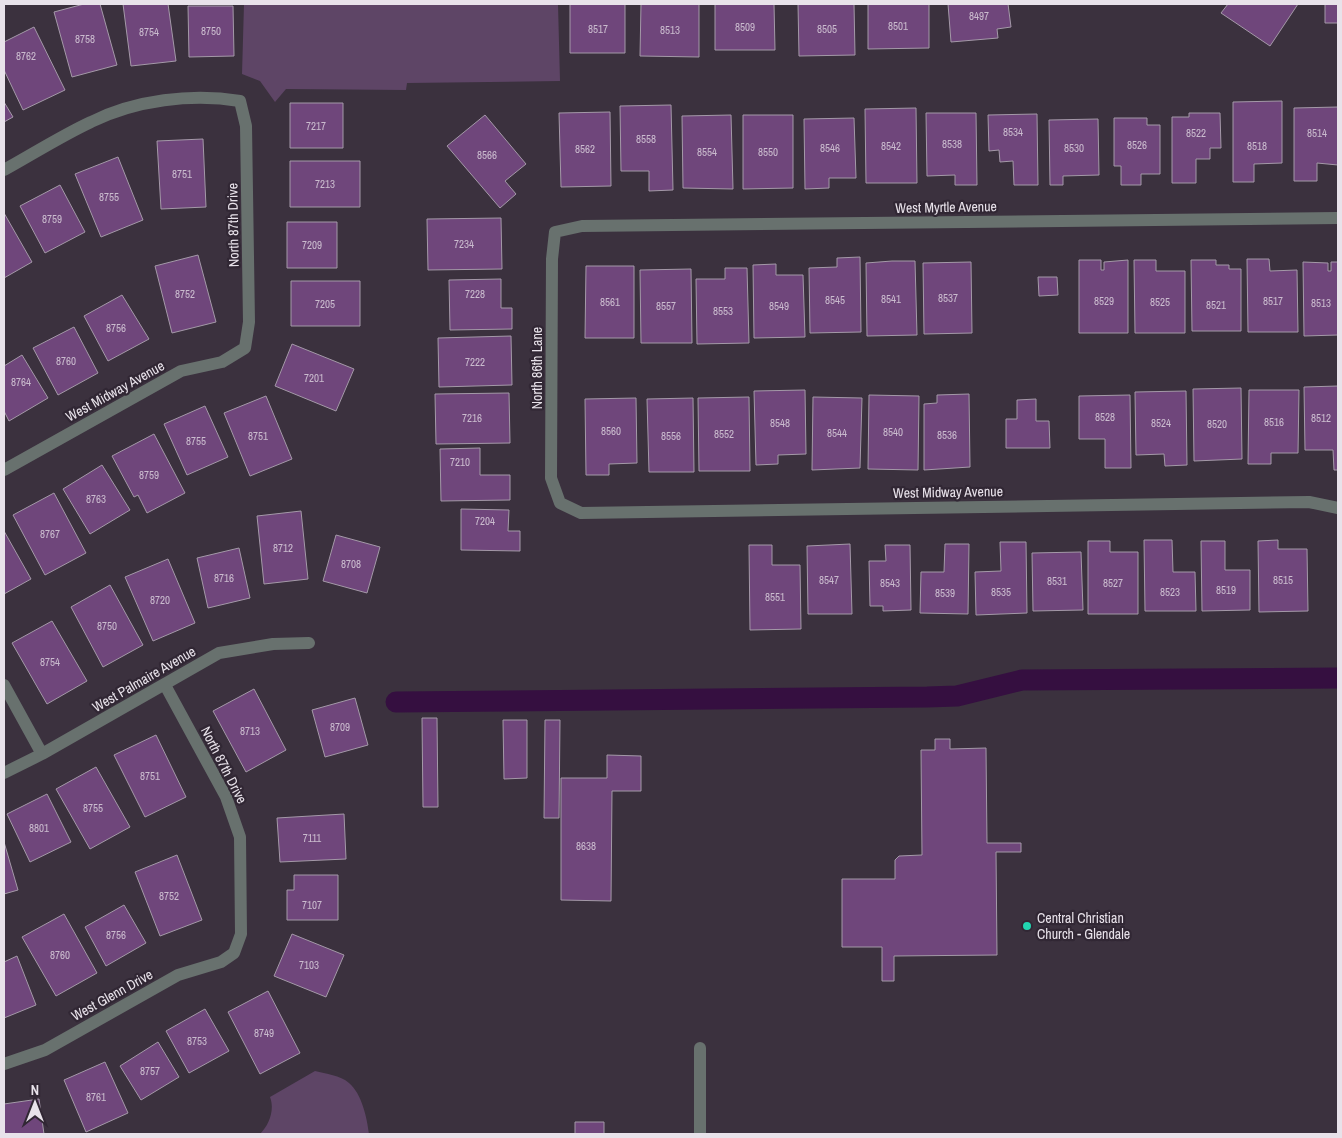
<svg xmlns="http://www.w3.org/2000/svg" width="1342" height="1138" viewBox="0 0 1342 1138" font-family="'Archivo Narrow',sans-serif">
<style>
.green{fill:#5e4566}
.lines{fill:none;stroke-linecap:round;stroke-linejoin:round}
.canal{stroke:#350f40;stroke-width:21}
.building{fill:#6f467b;stroke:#a499a8}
.service{stroke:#68716e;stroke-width:12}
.minor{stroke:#68716e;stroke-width:12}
.poi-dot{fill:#21d5b0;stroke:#312734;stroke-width:2}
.labels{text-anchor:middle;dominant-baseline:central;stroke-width:4.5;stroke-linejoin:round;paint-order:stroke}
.number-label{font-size:11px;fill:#cabbce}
.street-label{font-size:14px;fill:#e8e2ea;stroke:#312734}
.poi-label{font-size:14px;fill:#e8e2ea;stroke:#312734;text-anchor:start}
</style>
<rect width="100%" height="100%" fill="#3b313e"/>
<path class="green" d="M244 4H558L560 81 407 83 406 90 286 89 275 102 260 81 242 74Z
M315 1071C326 1074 340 1075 349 1083 362 1094 367 1118 369 1134H260C269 1125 275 1110 270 1097Z"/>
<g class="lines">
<path class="canal" d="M396 702 927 697 957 696 1022 680 1338 678"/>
</g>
<path class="building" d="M84 4H100L117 65 72 77 54 12Z
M123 4H168L176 61 131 66Z
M570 4H625V53H570Z
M641 4H699V57L640 56Z
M715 4H774L775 50H715Z
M798 4H854L855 55 799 56Z
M868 4H929V48L868 49Z
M948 4H1008L1011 27 997 29 998 38 951 42Z
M1228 4H1298L1270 46 1221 13Z
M1325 4H1338V23H1325Z
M188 6H233L234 56 189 57Z
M34 27 65 90 23 110 4 70V42Z
M1282 101V163L1254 164V182H1233V102Z
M4 102 13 117 4 122Z
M290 103H343V148H290Z
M671 105 673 190 649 191V171H621L620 106Z
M1338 107V165L1317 163V181H1294V108Z
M916 108 917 183H866L865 109Z
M610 112 611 186 561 187 559 113Z
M926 113H976L977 185H955V175L927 176Z
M1189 113H1220L1221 148H1210V159H1196V183H1172V117H1189Z
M1037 114 1038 185H1014L1013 161 1000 162 999 150 989 151 988 115Z
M485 115 526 164 505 181 516 194 500 208 447 146Z
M731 115 733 189 683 188 682 116Z
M743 115H793V188L743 189Z
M854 118 856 178H829V188L805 189 804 119Z
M1114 118H1147V125H1160V174H1141V185H1121V166H1114Z
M1098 119 1099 175 1063 176V185H1050L1049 120Z
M203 139 206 207 161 209 157 141Z
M118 157 143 220 101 237 75 174Z
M290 161H360V207H290Z
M60 185 85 232 45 253 20 206Z
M4 213 32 262 4 278Z
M501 218 502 269 428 270 427 219Z
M287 222H337V268H287Z
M198 255 216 322 172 333 155 266Z
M860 257 861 332 810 333 809 268 837 267V258Z
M1247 259H1269L1270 271 1297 270 1298 332H1248Z
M1079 260H1101V270H1104V262L1128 260V333H1079Z
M1134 260H1156V271H1185V333H1135Z
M1191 260H1216V265H1229V269H1241V331H1192Z
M892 261H915L917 335 867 336 866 263Z
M971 262 972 333 924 334 923 263Z
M1303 262 1328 263V271H1331V262H1338V335L1304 336Z
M776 264V275H803L805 337 754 338 753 265Z
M586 266H634V338H585Z
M725 268H747L749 343 697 344 696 279H725Z
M691 269 692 343H641L640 270Z
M1038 277H1057L1058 295 1039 296Z
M501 279V308H512V329L450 330 449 280Z
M291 281H360V326H291Z
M122 295 149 339 108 361 84 316Z
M74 327 98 373 58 395 33 348Z
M511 336 512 385 439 387 438 338Z
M292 344 354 369 336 411 275 386Z
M22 355 48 398 9 421 4 411V366Z
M1338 386V470H1334L1333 450H1305L1304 387Z
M1241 388 1242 459 1194 461 1193 389Z
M805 390 806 454 778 455V464L756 465 754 391Z
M1249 390H1299L1298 453H1271V464H1248Z
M1186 391 1187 465 1165 466 1164 454 1136 455 1135 392Z
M509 393 510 443 436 444 435 394Z
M969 394 970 467 924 470V404L937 403V395Z
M869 395 919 396 918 470 868 469Z
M1130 395 1131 468H1105V439H1079V396Z
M266 396 292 459 250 476 224 413Z
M749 397 750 471H699L698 398Z
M813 397 862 398 860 468 812 470Z
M636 398 637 463 609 464V475H586L585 399Z
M693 398 694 472H649L647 399Z
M1036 399V421H1049L1050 448H1006V419H1017V400Z
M205 406 228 457 187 475 164 424Z
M154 434 185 493 147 513 138 495 134 497 112 456Z
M480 448V475H510V500L441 501 440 449Z
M102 465 130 510 90 534 63 489Z
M54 493 86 553 45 575 13 515Z
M461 509 509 510 508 531H520V551L461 550Z
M301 511 308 579 264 584 257 516Z
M4 531 31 579 4 594Z
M336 535 380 547 367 593 323 581Z
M1144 540H1172L1173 572H1195L1196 611H1145Z
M1278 540V549H1307L1308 611 1259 612 1258 541Z
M1088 541H1110V552H1138V614H1088Z
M1201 541H1225V570H1250V610L1202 611Z
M1000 542H1026L1027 613 976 615 975 572 1001 571Z
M850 544 852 614H808L807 546Z
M945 544H969L968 614 920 613 921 572H944Z
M749 545H772V565H800L801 629 750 630Z
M885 545H910L911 610 883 611V606H870L869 561H886Z
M239 548 250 598 208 608 197 558Z
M1081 552 1083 610 1033 611 1032 553Z
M168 559 195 623 153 641 125 577Z
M110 585 143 645 103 667 71 607Z
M52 621 87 681 47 704 12 643Z
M254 689 286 750 246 772 213 711Z
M355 698 368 745 325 757 312 710Z
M422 718H437L438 807H423Z
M503 720H527V778L504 779Z
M545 720H560L559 818H544Z
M156 735 186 797 145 817 114 755Z
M935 739H950V749L986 748 987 843H1021V852H996L997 955 894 956V981H882V947H842V879H895V860L899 856 922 855 921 750H935Z
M607 755 641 756V791H612L611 901 561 900V778H607Z
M96 767 130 827 90 849 56 789Z
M47 794 71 842 30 862 7 814Z
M344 814 346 859 280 862 277 818Z
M4 842 18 890 4 894Z
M177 855 202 920 160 936 135 872Z
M294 875H338V920H287V890H294Z
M124 905 146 943 106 966 85 927Z
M64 914 97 973 56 996 22 937Z
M292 934 344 955 326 997 274 976Z
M17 956 36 1005 4 1018V962Z
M268 991 300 1053 260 1074 228 1012Z
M205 1009 229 1051 189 1073 166 1031Z
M158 1042 179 1077 141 1100 120 1066Z
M105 1062 128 1113 86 1132 64 1080Z
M39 1099 44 1134H4V1104Z
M575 1122H604V1134H575Z"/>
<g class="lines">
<path class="service" d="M700 1134V1048"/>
<path class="minor" d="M4 170C33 154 61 136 91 122 135 100 192 93 240 101L246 126 249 322 245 348 222 362 181 371 4 470
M1338 218 582 226 555 232 552 259 551 478 560 503 581 513 1309 502 1338 508
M4 685 42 754
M4 773 42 754 219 653 273 644 309 643
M4 1064 45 1050 178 975 221 962 234 953 241 934 240 837 226 797 165 685"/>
</g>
<circle class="poi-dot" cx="1027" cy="926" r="5"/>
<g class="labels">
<g class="number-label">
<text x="979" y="16">8497</text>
<text x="898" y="26">8501</text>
<text x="745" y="27">8509</text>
<text x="598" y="29">8517</text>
<text x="827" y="29">8505</text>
<text x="670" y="30">8513</text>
<text x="211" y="31">8750</text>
<text x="149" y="32">8754</text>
<text x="85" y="39">8758</text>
<text x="26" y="56">8762</text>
<text x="316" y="126">7217</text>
<text x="1013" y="132">8534</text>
<text x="1196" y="133">8522</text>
<text x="1317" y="133">8514</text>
<text x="646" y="139">8558</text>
<text x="952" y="144">8538</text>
<text x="1137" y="145">8526</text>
<text x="891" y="146">8542</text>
<text x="1257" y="146">8518</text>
<text x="830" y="148">8546</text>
<text x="1074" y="148">8530</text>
<text x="585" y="149">8562</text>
<text x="707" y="152">8554</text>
<text x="768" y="152">8550</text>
<text x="487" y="155">8566</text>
<text x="182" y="174">8751</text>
<text x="325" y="184">7213</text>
<text x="109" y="197">8755</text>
<text x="52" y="219">8759</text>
<text x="464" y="244">7234</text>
<text x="312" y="245">7209</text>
<text x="185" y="294">8752</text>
<text x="475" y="294">7228</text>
<text x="948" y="298">8537</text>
<text x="891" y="299">8541</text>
<text x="835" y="300">8545</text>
<text x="1104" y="301">8529</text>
<text x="1273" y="301">8517</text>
<text x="610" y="302">8561</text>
<text x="1160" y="302">8525</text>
<text x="1321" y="303">8513</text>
<text x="325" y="304">7205</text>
<text x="1216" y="305">8521</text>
<text x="666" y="306">8557</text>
<text x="779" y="306">8549</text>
<text x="723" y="311">8553</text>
<text x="116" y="328">8756</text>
<text x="66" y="361">8760</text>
<text x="475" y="362">7222</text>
<text x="314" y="378">7201</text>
<text x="21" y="382">8764</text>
<text x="1105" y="417">8528</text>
<text x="472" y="418">7216</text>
<text x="1321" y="418">8512</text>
<text x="1274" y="422">8516</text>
<text x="780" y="423">8548</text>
<text x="1161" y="423">8524</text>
<text x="1217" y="424">8520</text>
<text x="611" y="431">8560</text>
<text x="893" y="432">8540</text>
<text x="837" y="433">8544</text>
<text x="724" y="434">8552</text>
<text x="947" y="435">8536</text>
<text x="258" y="436">8751</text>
<text x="671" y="436">8556</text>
<text x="196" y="441">8755</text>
<text x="460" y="462">7210</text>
<text x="149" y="475">8759</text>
<text x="96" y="499">8763</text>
<text x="485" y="521">7204</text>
<text x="50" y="534">8767</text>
<text x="283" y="548">8712</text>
<text x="351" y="564">8708</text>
<text x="224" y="578">8716</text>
<text x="829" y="580">8547</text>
<text x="1283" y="580">8515</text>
<text x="1057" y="581">8531</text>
<text x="890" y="583">8543</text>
<text x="1113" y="583">8527</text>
<text x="1226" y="590">8519</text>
<text x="1001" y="592">8535</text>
<text x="1170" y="592">8523</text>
<text x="945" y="593">8539</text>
<text x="775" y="597">8551</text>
<text x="160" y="600">8720</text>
<text x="107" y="626">8750</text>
<text x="50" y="662">8754</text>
<text x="340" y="727">8709</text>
<text x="250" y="731">8713</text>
<text x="150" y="776">8751</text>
<text x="93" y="808">8755</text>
<text x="39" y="828">8801</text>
<text x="312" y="838">7111</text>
<text x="586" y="846">8638</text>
<text x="169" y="896">8752</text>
<text x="312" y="905">7107</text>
<text x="116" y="935">8756</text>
<text x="60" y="955">8760</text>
<text x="309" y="965">7103</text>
<text x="264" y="1033">8749</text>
<text x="197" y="1041">8753</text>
<text x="150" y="1071">8757</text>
<text x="96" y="1097">8761</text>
</g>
<g class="street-label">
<text transform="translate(946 207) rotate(-1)">West Myrtle Avenue</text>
<text transform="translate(233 225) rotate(-91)">North 87th Drive</text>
<text transform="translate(537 368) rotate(-90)">North 86th Lane</text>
<text transform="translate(115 391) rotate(-29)">West Midway Avenue</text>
<text transform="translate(948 492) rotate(-1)">West Midway Avenue</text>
<text transform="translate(144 679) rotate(-30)">West Palmaire Avenue</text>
<text transform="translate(224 765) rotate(63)">North 87th Drive</text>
<text transform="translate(112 995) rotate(-29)">West Glenn Drive</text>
</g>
<g class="poi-label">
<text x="1037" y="918">Central Christian<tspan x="1037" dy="16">Church - Glendale</tspan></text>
</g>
</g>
<rect width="1342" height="1138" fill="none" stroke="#e8e2ea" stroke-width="10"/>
<g transform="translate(35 1103)" stroke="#312734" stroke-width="4" paint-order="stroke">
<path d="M0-4L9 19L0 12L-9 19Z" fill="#e8e2ea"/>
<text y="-8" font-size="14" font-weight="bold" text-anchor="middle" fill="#e8e2ea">N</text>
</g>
</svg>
